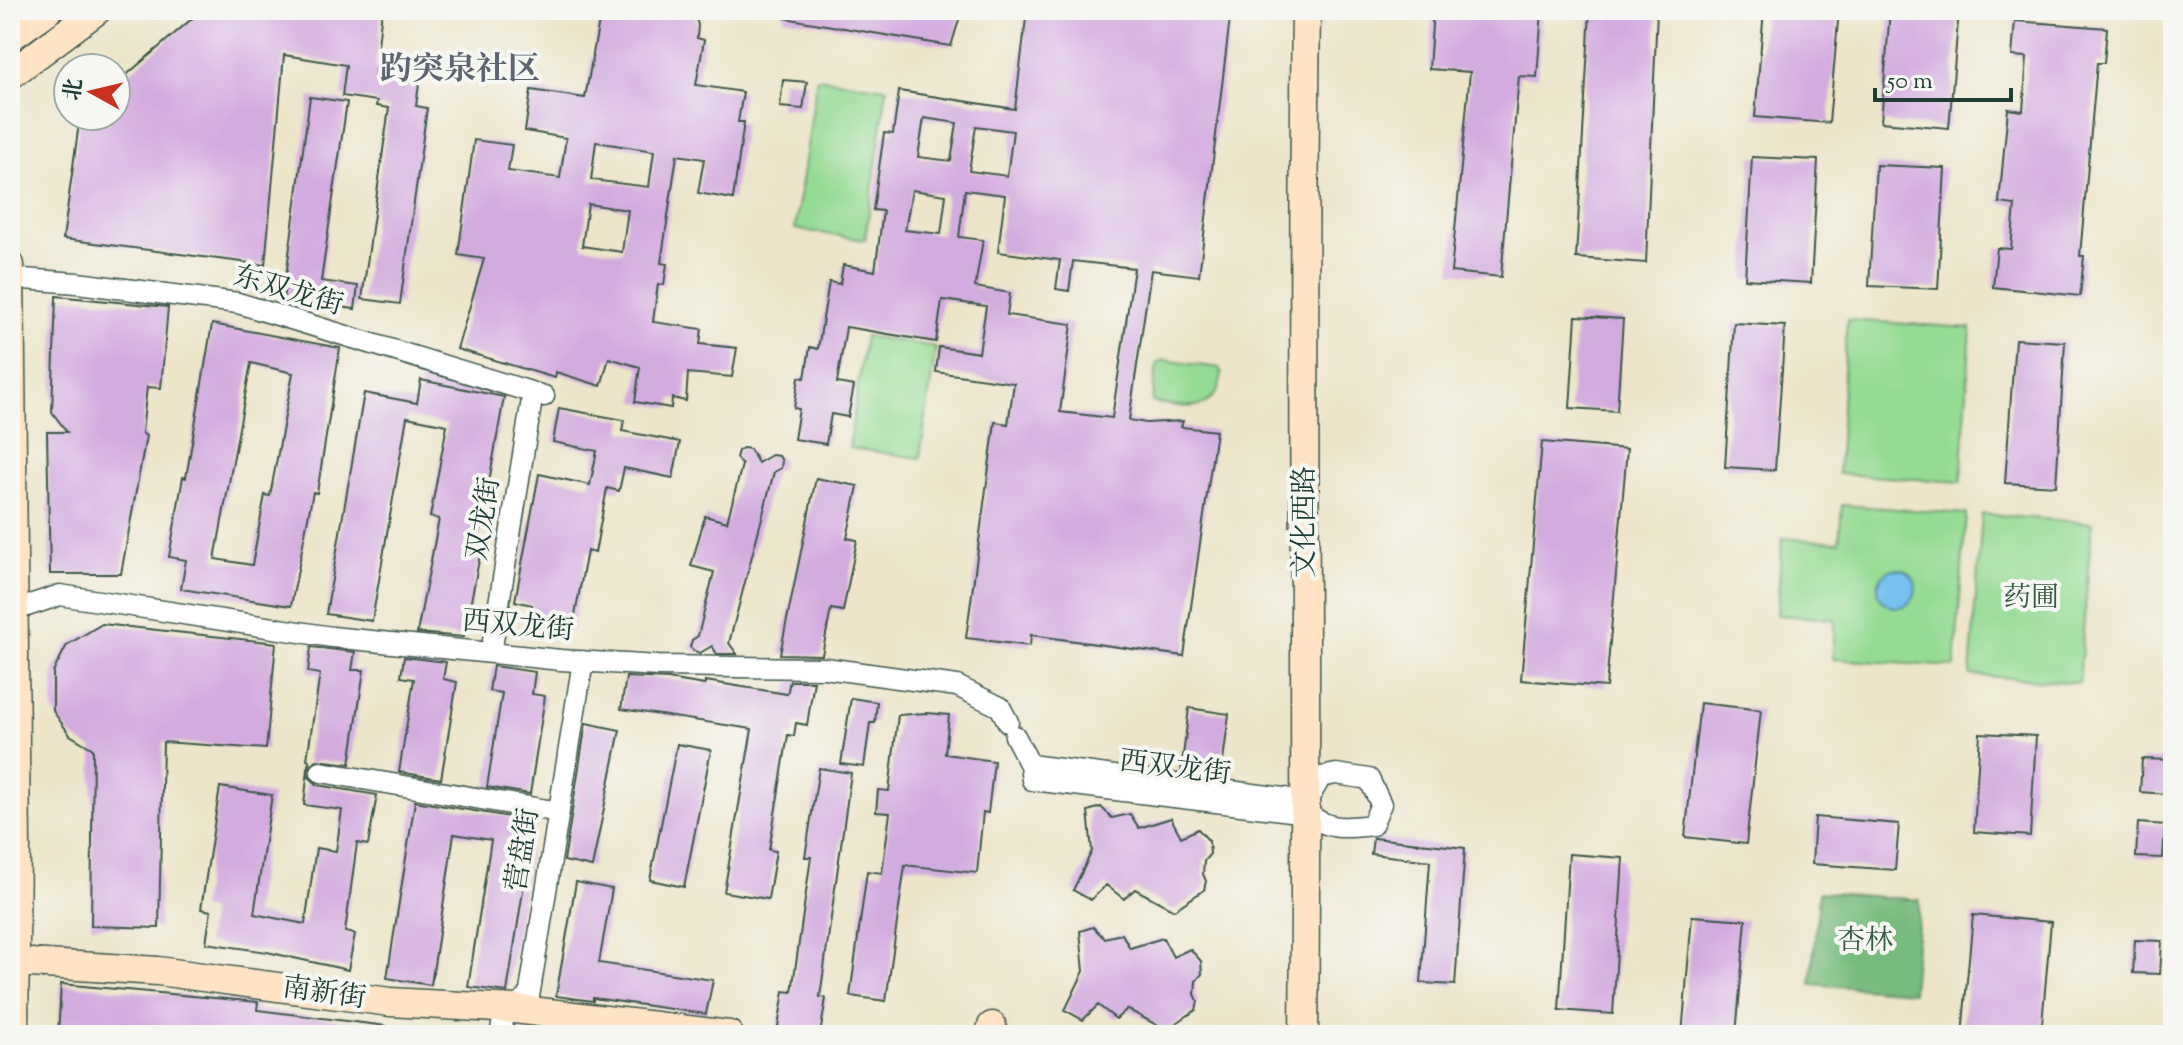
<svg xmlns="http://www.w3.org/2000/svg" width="2183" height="1045" viewBox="0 0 2183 1045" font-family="'Sorts Mill Goudy','Noto Serif SC',serif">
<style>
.green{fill:#96db94;stroke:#5a8c64;stroke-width:2}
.forest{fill:#78bb7e;stroke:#4c7c59;stroke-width:2}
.water{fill:#76c1ef;stroke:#4a7f92;stroke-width:2}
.building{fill:#d3acdf;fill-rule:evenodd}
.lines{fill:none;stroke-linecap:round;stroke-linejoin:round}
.street-casing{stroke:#3e564a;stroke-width:23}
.secondary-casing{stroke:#3e564a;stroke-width:31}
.street{stroke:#fff;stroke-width:20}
.secondary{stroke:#fee4c5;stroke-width:28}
.labels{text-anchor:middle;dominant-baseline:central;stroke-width:8;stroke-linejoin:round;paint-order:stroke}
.street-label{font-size:28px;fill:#1f3d34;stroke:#f6f6f2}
.park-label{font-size:28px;fill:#375d47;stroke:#f6f6f2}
.quarter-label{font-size:32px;font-weight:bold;fill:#5e6470;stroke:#f6f6f2}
</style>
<rect width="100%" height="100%" fill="#f6f6f2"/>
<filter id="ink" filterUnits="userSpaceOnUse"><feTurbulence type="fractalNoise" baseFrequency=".0125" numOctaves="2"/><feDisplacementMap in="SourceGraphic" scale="16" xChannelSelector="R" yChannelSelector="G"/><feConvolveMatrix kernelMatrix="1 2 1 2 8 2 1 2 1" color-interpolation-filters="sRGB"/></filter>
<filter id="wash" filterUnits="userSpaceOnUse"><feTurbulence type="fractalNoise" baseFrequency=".006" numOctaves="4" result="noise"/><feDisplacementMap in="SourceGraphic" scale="32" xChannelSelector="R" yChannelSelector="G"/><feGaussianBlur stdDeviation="1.8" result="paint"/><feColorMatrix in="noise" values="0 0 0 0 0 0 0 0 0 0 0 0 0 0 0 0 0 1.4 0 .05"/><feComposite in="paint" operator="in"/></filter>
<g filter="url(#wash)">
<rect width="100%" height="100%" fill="#ece5c9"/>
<path class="green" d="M817 78 887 88 865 240 795 229Z
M1847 320 1971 328 1961 482 1838 474Z
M865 336 936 347 920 458 849 448Z
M1164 360 1219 368 1222 373C1217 417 1184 407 1152 402L1157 363Z
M1842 505 1966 514 1955 667 1833 659 1835 619 1777 615 1782 538 1839 542Z
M1982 514 2092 523 2079 683 1970 675Z"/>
<path class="forest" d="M1819 892 1920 900 1912 992 1811 984Z"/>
<path class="water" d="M1878 588a19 19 0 1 1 38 0a19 19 0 1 1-38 0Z"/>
<g id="blocks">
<path class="building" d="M202 10H382L375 71 419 84 416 106 427 108 400 304 362 299 389 108 376 106 377 101 342 96 346 65 284 55 265 265 63 239 80 116H116V84Z
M601 10H693L698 25 697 38 704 40 696 85 743 92 738 122H744L733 199 698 193 704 159 677 155 661 263 667 264 664 285 658 284 653 322 702 329 700 344 737 348 732 377 688 373 686 401 672 398 671 408 635 402 640 367 609 358 601 386 556 372 555 378 457 349 484 259 458 255 474 140 512 145 508 171 560 178 566 138 525 131 531 90 585 98ZM596 142 654 151 649 187 591 180ZM588 204 628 210 622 252 582 246Z
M784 10H962L951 46 784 18Z
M1027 10H1231L1199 276 1151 270 1129 420 1146 423 1183 421 1181 427 1216 431 1184 656 1031 635 1030 646 966 638 995 422 1008 424 1014 383 936 372 939 347 979 353 986 306 942 300 936 342 846 327 837 383 854 386 848 417 831 414 826 444 794 439 799 409 794 408 799 377 805 378 810 347 818 349 829 282 840 284 843 265 875 271 883 211 873 210 884 133 893 134 899 91 1015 109ZM924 118 957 123 951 161 918 157ZM976 126 1013 131 1007 176 969 171ZM912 190 946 195 941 234 905 230ZM965 190 1005 195 998 252 1060 260 1056 289 1069 291 1073 261 1134 268 1112 418 1060 412 1072 324 1007 315 1010 293 975 287 983 240 959 237Z
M1433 10H1542L1537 77 1519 76 1501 277 1451 272 1470 72 1429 69Z
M1590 10H1657L1646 263 1576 258Z
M1764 10H1839L1829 123 1755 117Z
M1890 10H1959L1949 128 1881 122Z
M2015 21 2107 28 2104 63H2097L2080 256H2084L2080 296 1993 287 1997 248 2011 249 2015 205 1999 203 2008 109 2023 111 2027 57 2012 56Z
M783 80 807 82 803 109 780 107Z
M310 97 347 102 321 281 358 286 355 309 283 299Z
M1752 157 1818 160 1811 283 1745 279Z
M1876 165 1945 168 1938 289 1869 286Z
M56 296 168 307 161 388 147 387 142 433 146 436 121 574H50L47 432H67L52 412Z
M1576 316 1623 319 1617 411 1570 408Z
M1734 323 1785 326 1775 470 1725 467Z
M212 324 340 348 317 493 313 492 291 606 181 589 186 560 169 557 183 477 186 478ZM251 363 293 373 270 496 265 495 252 565 215 559Z
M2015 339 2065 342 2056 486 2005 483Z
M421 380 504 397 479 539 483 540 464 637 417 633 439 519 430 517 447 425 407 417 372 621 326 614 364 393 417 403Z
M559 408 624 420 622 431 680 442 673 478 624 468 619 491 607 488 595 553 587 551 572 631 529 623 532 605 515 601 539 474 590 485 597 451 553 442Z
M1542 442 1627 449 1606 687 1521 680Z
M743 448 750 449 758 463 772 455 779 456 782 461 781 468 774 472 729 643 737 654H717L712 646 700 653 694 651 690 647 692 640 698 636 714 572 691 566 705 516 727 522 742 465 736 458 738 451Z
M816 478 858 486 847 538 857 540 843 611 831 609 822 655 780 654Z
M102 624 276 643 266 749 163 742 159 928 91 926 93 749 70 735 53 711V672L67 645Z
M311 647 355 652 352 670H364L350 764 317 760 311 764 308 771 309 777 318 785 377 795 368 845 357 843 345 932 355 934 348 970 267 952 206 943 211 911 201 909 220 787 272 795 254 914 305 924 316 848 336 851 342 810 304 805 309 760 307 759 320 674 308 672Z
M404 657 446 662 443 679 457 682 441 779 399 772 414 679 401 677Z
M493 666 535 672 532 694 545 696 530 794 487 787 502 693 489 691Z
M626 677 668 679 705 685V681L787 694 790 681H814L807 725 796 723 794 736 788 735 769 850 776 851 768 899 724 892 752 729 621 709Z
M851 698 877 702 875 723H870L864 767 841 764Z
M1700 703 1761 710 1746 844 1685 837Z
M1189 708 1229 714 1221 777 1181 772Z
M927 713 949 715 945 754 994 761 988 813 983 812 977 873 905 865 886 1001 850 996 867 871 882 873 890 813 876 812 878 790 889 791 898 715Z
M586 723 620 730 592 867 564 861Z
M1980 733 2036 736 2030 836 1974 832Z
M677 744 711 750 684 887 650 880Z
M2142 759 2169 760 2167 794 2140 792Z
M819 768 851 773 820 997 826 998 820 1035H790L777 1033 784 991 792 992 811 857H805Z
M415 801 534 821 507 992 468 987 491 840 454 834 431 985 387 978Z
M1101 807 1112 818 1130 814 1139 828 1171 818 1181 837 1198 829 1209 841 1210 854 1204 861 1203 874 1206 881 1204 890 1174 910 1135 889 1124 899 1106 885 1091 900 1073 890 1092 851 1088 811Z
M1815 817 1899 824 1895 870 1812 864Z
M2138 823 2165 825 2163 858 2136 857Z
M1373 838 1465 848 1455 985 1421 983 1430 861 1371 854Z
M1569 854 1623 858 1613 1014 1559 1010Z
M576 882 612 889 599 963 713 980 706 1014 593 998V1001L556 996Z
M1973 915 2051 922 2041 1035H1962Z
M1692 916 1746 920 1736 1035H1682Z
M1093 927 1104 938 1122 934 1130 948 1163 938 1173 957 1190 949 1201 961 1202 974 1196 981 1195 994 1198 1001 1196 1010 1166 1030 1127 1009 1116 1019 1098 1005 1083 1020 1065 1010 1084 971 1080 931Z
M2135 940 2162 941 2160 974 2133 973Z
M61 984 258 1002 257 1010 386 1026V1035H58Z"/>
</g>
</g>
<g filter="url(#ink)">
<use href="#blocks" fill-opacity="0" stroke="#3e564a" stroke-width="2"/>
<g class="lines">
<defs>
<path id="street" d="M10 278 77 283 238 303 544 396
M15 610 60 595 332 637 561 660 658 666 825 668 957 686 1000 707 1008 722
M491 653 533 393
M1015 736 1030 765 1032 780 1307 813C1329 831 1345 828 1372 825L1381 804 1369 779 1336 774 1321 777 1307 801 1030 765
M321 772 559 812
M500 1035 504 1015 529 997 583 661"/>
<path id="secondary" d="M10 37 48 10
M10 75 97 10
M10 265 16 845 14 1035
M14 962 158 971 390 1002 515 1009 729 1035
M990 1035 992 1026
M1304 1035C1308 693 1301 352 1306 10"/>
</defs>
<use href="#street" class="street-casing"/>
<use href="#secondary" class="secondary-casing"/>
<use href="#street" class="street"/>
<use href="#secondary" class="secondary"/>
</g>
</g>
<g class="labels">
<g class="street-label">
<text transform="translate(288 292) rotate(16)">东双龙街</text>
<text transform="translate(485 519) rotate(-81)">双龙街</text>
<text transform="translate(1306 522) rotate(-90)">文化西路</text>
<text transform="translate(518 627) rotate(5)">西双龙街</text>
<text transform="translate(1175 769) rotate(7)">西双龙街</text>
<text transform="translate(524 850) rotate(-81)">营盘街</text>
<text transform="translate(324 994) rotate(8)">南新街</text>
</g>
<g class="park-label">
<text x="2031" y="599">药圃</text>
<text x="1865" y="942">杏林</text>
</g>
<g class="quarter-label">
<text x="460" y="71">趵突泉社区</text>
</g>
</g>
<rect width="2183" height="1045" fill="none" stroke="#f6f6f2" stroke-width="40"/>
<g transform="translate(92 92) rotate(278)"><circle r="38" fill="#f6f6f2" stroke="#a0aca6" stroke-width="2"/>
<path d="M0-6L14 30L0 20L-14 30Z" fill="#c8321e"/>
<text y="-12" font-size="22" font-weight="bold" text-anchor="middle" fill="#1f3d34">北</text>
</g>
<path d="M1875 88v12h136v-12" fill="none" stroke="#1f3d34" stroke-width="4"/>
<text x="1887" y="88" font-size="24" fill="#1f3d34" stroke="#f6f6f2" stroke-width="6" paint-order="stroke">50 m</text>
</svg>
